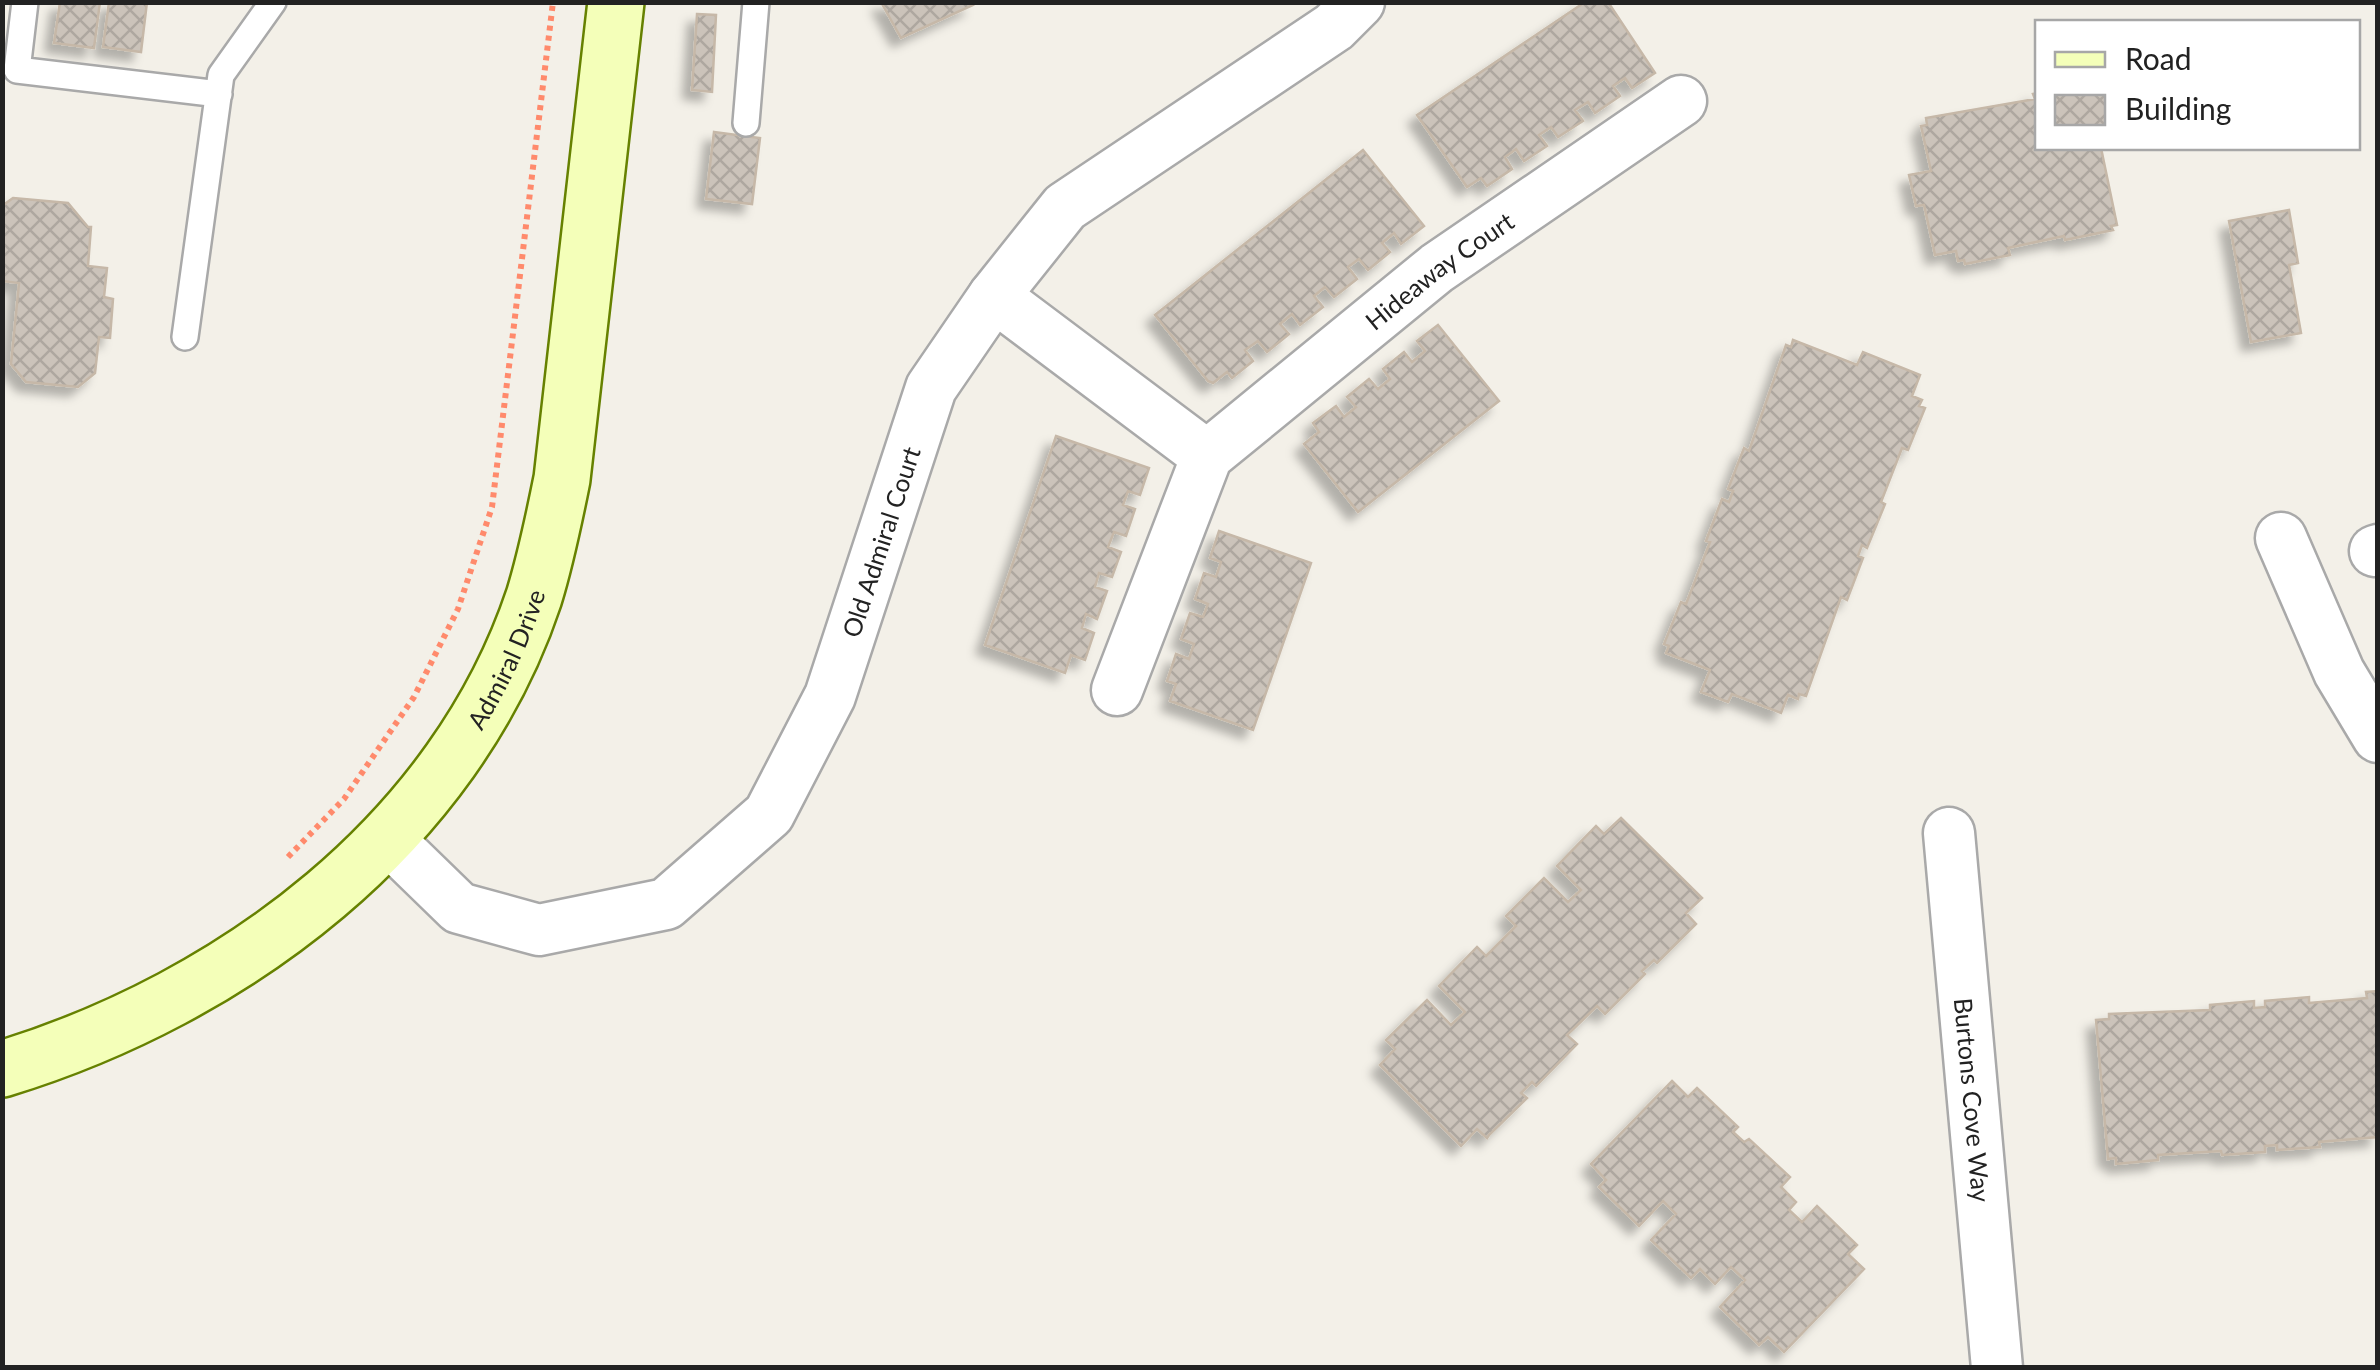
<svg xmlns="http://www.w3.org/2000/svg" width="2380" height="1370" viewBox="0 0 2380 1370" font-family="Lato,sans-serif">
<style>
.building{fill:url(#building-cross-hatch);stroke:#c6b8a8;stroke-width:2.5;filter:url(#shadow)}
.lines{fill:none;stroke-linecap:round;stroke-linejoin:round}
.lane-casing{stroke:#a9a9a9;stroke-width:30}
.street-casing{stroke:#a9a9a9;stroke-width:55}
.secondary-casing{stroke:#668100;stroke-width:60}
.path{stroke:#ff8a6c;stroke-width:6;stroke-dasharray:5 5;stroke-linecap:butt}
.lane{stroke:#fff;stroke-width:25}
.street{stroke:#fff;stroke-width:50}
.secondary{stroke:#f4ffb9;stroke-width:55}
.labels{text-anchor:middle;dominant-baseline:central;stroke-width:9;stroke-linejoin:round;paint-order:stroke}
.street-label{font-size:25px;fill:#222;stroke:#fff}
</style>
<defs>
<pattern id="building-cross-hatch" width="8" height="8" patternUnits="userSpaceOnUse" patternTransform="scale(2.5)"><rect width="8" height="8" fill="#cbc3ba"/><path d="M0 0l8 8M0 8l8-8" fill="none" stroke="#aea7a0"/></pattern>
<filter id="shadow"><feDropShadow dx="-9" dy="9" stdDeviation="5" flood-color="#0004"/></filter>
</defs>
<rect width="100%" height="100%" fill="#f3f0e8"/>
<path class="building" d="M60 2H100L94 48 54 43Z
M109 2H147L141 52 103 47Z
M881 2H971L973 5 901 38Z
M1585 2H1608L1655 73 1632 88 1625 78 1613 86 1620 96 1595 113 1588 102 1575 110 1583 121 1558 137 1551 127 1539 135 1547 146 1524 161 1516 149 1505 157 1512 169 1487 186 1481 178 1467 187 1417 115Z
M697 14 716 15 712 92 692 90Z
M2038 93V148H2101L2117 225 2111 226 2113 230 2065 240 2064 236 2008 248 2010 255 1965 264 1964 260 1958 261 1956 251 1935 255 1924 205 1916 206 1909 175 1931 171 1921 126 1927 125 1926 118 2035 99 2033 94Z
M714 132 760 138 752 204 706 199Z
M1363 150 1424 226 1401 244 1394 233 1382 243 1390 252 1368 270 1359 259 1348 267 1357 279 1334 297 1325 287 1314 296 1323 307 1300 325 1292 314 1280 324 1289 334 1267 352 1258 341 1245 350 1253 361 1232 378 1227 372 1213 383 1208 381 1155 315Z
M13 198 68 203 88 227H91L88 266 107 268 104 297 113 299 110 338 99 337 95 373 78 387 26 382 11 364 19 283 2 281V206Z
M2289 210 2298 263 2289 265 2301 333 2251 342 2229 221Z
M1438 325 1499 401 1358 512 1304 444 1319 432 1313 423 1336 406 1344 417 1356 407 1347 397 1369 379 1378 389 1390 379 1383 369 1404 352 1412 362 1425 351 1417 341Z
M1793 340 1857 365 1863 352 1920 375 1912 396 1922 400 1919 406 1925 408 1908 450 1902 448 1881 502 1885 504 1867 548 1862 545 1858 556 1863 558 1847 600 1841 597 1806 696 1799 694 1798 699 1788 695 1781 713 1732 694 1728 702 1701 692 1710 670 1666 653 1669 646 1664 644 1681 602 1686 604 1710 542 1706 541 1722 499 1729 502 1733 491 1728 489 1744 448 1749 451 1786 345 1791 347Z
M1056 436 1149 468 1140 495 1128 491 1123 505 1135 509 1126 536 1114 532 1108 547 1121 552 1112 577 1099 573 1095 587 1107 591 1097 619 1086 614 1082 628 1094 633 1085 660 1071 655 1065 673 985 645Z
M1219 531 1311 563 1253 730 1170 701 1176 684 1167 681 1176 654 1189 659 1194 644 1181 639 1190 613 1203 617 1208 604 1195 599 1204 573 1216 577 1221 562 1210 558Z
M1621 818 1702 898 1686 913 1696 924 1657 963 1654 960 1642 971 1645 974 1605 1014 1597 1006 1567 1035 1577 1044 1536 1086 1532 1082 1521 1093 1527 1098 1489 1135 1487 1138 1477 1129 1461 1146 1380 1065 1395 1049 1386 1040 1427 1000 1451 1025 1465 1012 1439 986 1477 947 1486 956 1516 926 1506 916 1544 878 1568 902 1581 890 1557 866 1596 826 1604 834Z
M2378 991V1137L2319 1142 2320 1147 2277 1150V1145L2265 1146V1152L2222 1155 2221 1151 2158 1155V1160L2116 1164V1158L2108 1159 2096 1020 2109 1019V1014L2210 1010V1005L2254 1001V1008L2265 1007V1001L2309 997V1003L2367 998 2366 992Z
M1672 1081 1688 1097 1697 1088 1738 1127 1733 1132 1744 1142 1749 1139 1790 1177 1781 1187 1796 1202 1789 1210 1802 1222 1817 1206 1857 1245 1848 1254 1864 1269 1784 1352 1768 1337 1759 1345 1720 1307 1745 1280 1731 1267 1715 1284 1700 1269 1691 1278 1651 1240 1676 1214 1663 1201 1639 1226 1599 1187 1606 1180 1591 1164Z"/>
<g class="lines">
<defs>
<path id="lane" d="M25 2 17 70 219 94
M746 123 756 2
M185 337 221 75 273 2"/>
<g id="street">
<path d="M994 296 1207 456"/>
<path d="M2281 538 2339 672 2378 737"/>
<path d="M2375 551 2378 550"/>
<path id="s1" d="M1117 690 1207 456 1437 268 1681 101"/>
<path id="s2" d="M1949 833 1997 1368"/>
<path id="s3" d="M387 838 459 908 539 930 666 904 769 814 830 696 931 388 994 296 1065 207 1334 27 1359 2"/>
</g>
<g id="secondary">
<path id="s4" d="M2 1069C234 998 455 834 534 597 546 558 554 519 562 479L616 2"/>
</g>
</defs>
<use href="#lane" class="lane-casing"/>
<use href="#street" class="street-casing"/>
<use href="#secondary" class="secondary-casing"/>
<path class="path" d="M288 857 344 799 414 697 458 609 492 507 553 2"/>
<use href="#lane" class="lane"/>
<use href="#street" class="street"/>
<use href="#secondary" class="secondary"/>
</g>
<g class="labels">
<g class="street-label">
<text stroke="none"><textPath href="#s1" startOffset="548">Hideaway Court</textPath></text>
<text stroke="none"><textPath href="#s3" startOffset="745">Old Admiral Court</textPath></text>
<text stroke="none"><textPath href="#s4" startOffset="670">Admiral Drive</textPath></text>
<text stroke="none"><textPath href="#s2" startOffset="268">Burtons Cove Way</textPath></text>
</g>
</g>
<rect width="2380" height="1370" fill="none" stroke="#222222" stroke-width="10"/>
<rect x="2035" y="20" width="325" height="130" fill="#ffffff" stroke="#a7a7a7" stroke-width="2.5"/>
<rect x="2055" y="52" width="50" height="15" fill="#f4ffb9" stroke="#a7a7a7" stroke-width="2.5"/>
<text x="2125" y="70" font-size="30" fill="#222222">Road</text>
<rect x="2055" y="95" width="50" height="30" fill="url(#building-cross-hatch)" stroke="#a7a7a7" stroke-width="2.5"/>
<text x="2125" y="120" font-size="30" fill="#222222">Building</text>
</svg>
